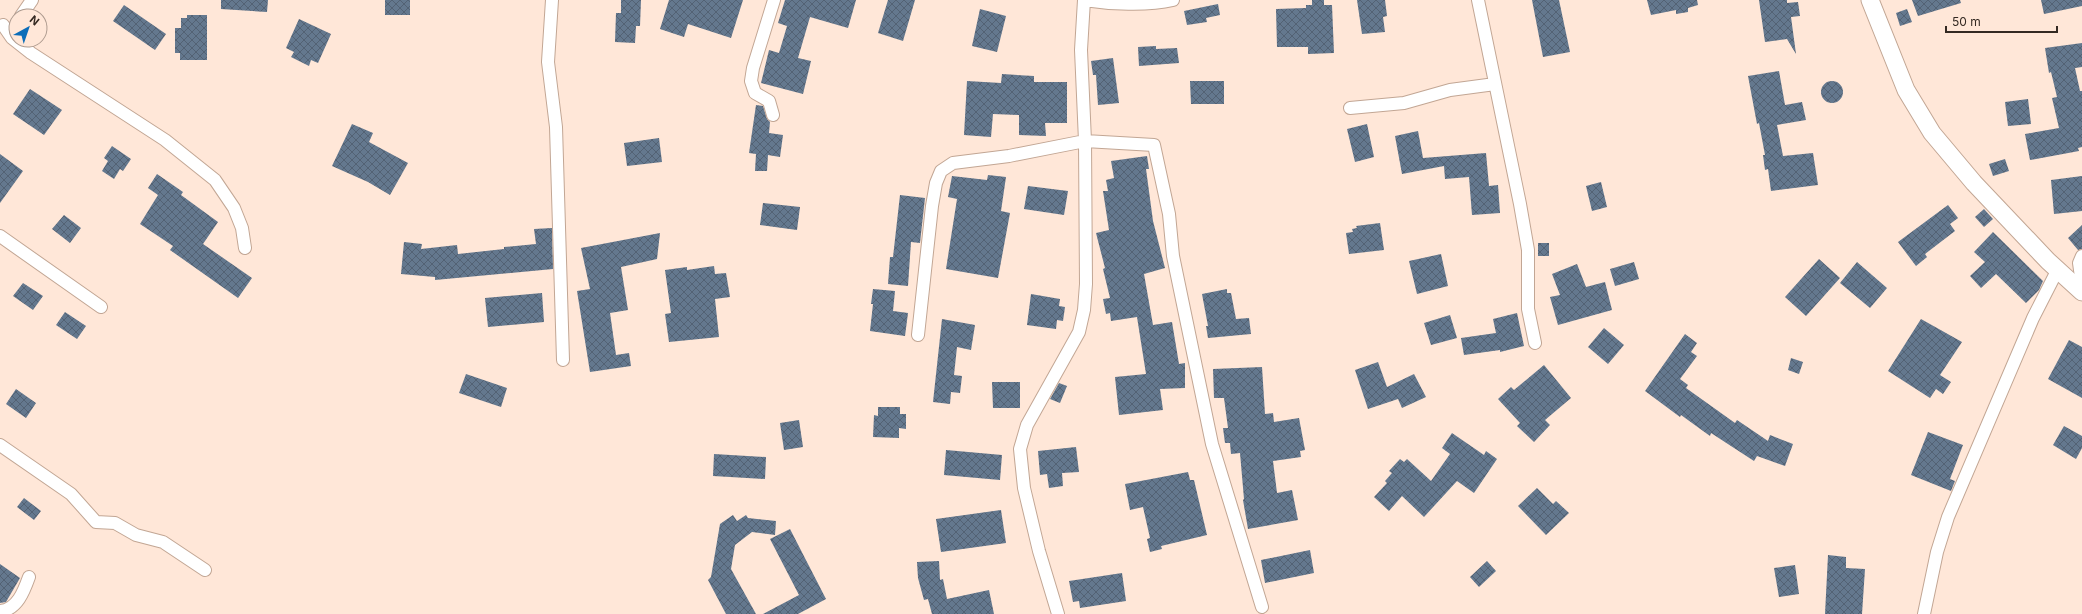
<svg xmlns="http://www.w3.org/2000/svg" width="2082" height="614" viewBox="0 0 2082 614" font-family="Inter,sans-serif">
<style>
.building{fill:url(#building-cross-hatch)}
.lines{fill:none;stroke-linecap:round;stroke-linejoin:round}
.street-casing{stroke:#c2a694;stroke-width:14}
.secondary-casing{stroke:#c2a694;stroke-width:19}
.street{stroke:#fff;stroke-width:12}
.secondary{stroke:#fff;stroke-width:17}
</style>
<defs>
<pattern id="building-cross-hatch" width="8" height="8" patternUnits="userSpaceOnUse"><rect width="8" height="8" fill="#64788e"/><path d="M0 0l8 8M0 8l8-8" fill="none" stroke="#536274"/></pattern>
</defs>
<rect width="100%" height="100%" fill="#ffe7d8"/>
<path class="building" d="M221 0H268L267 12 221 9Z
M385 0H410V15H385Z
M621 0H641L640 26H636L635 43 615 42 616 13H621Z
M669 0H743L731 38 688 24 684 37 660 29Z
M785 0H856L848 28 810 17 798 58 811 61 803 94 761 83 769 50 779 53 787 26 778 23Z
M888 0H915L903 41 878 33Z
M1312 0H1324V5H1332L1334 53 1308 54V47H1277L1276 9 1306 8V5H1312Z
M1357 0H1385L1387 16 1383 17 1385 32 1362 34Z
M1532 0H1559L1570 52 1543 57Z
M1647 0H1697L1698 5 1688 8V12L1676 14V10L1651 15Z
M1759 0H1787V3L1798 2 1800 16 1791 17 1796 54 1787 39 1765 42Z
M1912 0H1960L1961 3 1918 16Z
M2041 0H2082V6L2044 14Z
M1218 4 1220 15 1206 18 1207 22 1187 25 1184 11Z
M124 5 166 34 155 50 113 21Z
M980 9 1006 16 997 52 972 46Z
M1907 9 1912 22 1900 26 1896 13Z
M187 15H207V60H180V53H175V28H181V18H187Z
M299 19 331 34 318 63 311 60 309 66 291 57 294 52 286 48Z
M2082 43V67L2075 68 2080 91H2082V147L2078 148 2079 151 2030 160 2025 134 2059 128 2052 98 2057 97 2051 72 2049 73 2045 48Z
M1156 46V49L1177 48 1179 63 1139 66 1138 47Z
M1113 58 1119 103 1098 105 1096 75H1093L1091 61Z
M1779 71 1785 105 1802 102 1806 120 1777 125 1783 156 1813 153 1818 185 1771 191 1768 169 1765 170 1763 155H1765L1759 123 1757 124 1748 76Z
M1002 74 1034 76V82H1067V123H1045L1046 136 1019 135V115L993 114 991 137 964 135 967 81 1001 83Z
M1190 81H1224V104H1191Z
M1821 92a11 11 0 1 1 22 0a11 11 0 1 1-22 0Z
M30 89 62 110 44 135 13 114Z
M2028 99 2031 124 2008 126 2005 102Z
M756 105 763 106 767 119 770 122 769 133 783 135 780 157 768 155 767 171H755L756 154 749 153Z
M352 124 373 133 369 142 408 163 390 195 368 182 332 166Z
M1367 124 1374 157 1355 162 1347 129Z
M1418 131 1423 158 1486 153 1489 186 1498 185 1500 213 1472 215 1469 177 1445 179 1444 166 1402 174 1395 136Z
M659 138 662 162 627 166 624 143Z
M112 146 131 159 123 171 120 169 114 179 102 171 108 161 104 158Z
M0 154 23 171 0 203Z
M1147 156 1149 169H1146L1153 221 1165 268 1144 274 1153 325 1172 322 1179 364 1185 363V388L1160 389 1163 410 1119 415 1115 377 1146 374 1137 317 1111 321 1110 313 1106 314 1103 299 1110 298 1103 269 1105 268 1096 233 1109 230 1103 191H1108L1106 180 1114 178 1111 161Z
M2005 159 2009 171 1993 176 1989 164Z
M157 174 183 192 181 195 218 222 203 244 252 278 238 298 170 250 173 246 140 224 158 195 148 188Z
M988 175 1006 177 1001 211 1010 213 998 278 946 269 957 199 948 197 952 176 987 180Z
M2082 176V211L2054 214 2051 180Z
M1601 182 1607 207 1592 211 1586 186Z
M1028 186 1068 191 1064 215 1024 209Z
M900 195 925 198 920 243 911 242 908 286 888 284 890 257H893Z
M763 203 800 207 797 230 760 225Z
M1948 205 1958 218 1950 224 1955 231 1925 254 1927 257 1916 266 1898 242Z
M1984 209 1993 219 1984 227 1975 217Z
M64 215 81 228 70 243 52 229Z
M1380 223 1384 250 1349 254 1346 233 1353 232 1352 229 1357 228 1356 226Z
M2082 225V249L2078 250 2068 238Z
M552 228 553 269 435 280V277L401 274 404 242 422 244 421 249 457 245 458 254 504 249V247L536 244 534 229Z
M1993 232 2043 281 2039 290 2026 303 1996 274 1981 288 1970 276 1985 262 1974 252Z
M660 233 657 259 621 267 628 310 610 313 616 355 629 353 631 366 590 372 577 291 590 289 581 248Z
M1538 243H1549V256H1538Z
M1441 254 1448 286 1417 294 1409 261Z
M1819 259 1840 278 1806 316 1785 297Z
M1634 262 1639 279 1615 286 1610 269Z
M1857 262 1887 288 1870 308 1840 283Z
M1577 264 1586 287 1605 282 1612 310 1558 325 1550 297 1560 295 1552 274Z
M714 266 715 274 726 273 730 297 715 299 719 337 669 342 665 314 671 313 665 270 687 267V270Z
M23 283 43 296 33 310 13 296Z
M873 289 895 291 893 311 908 313 905 336 870 331 873 304H871Z
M1227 289V293H1231L1236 319 1249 318 1251 334 1208 338 1206 326H1208L1202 294Z
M542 293 544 322 488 327 485 298Z
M1031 294 1060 299 1059 306 1065 307 1063 321 1057 320 1056 329 1027 325Z
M65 312 86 326 77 339 56 325Z
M1517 313 1524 346 1500 352V350L1464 355 1461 338 1496 333 1493 319Z
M1450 315 1457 338 1431 345 1424 323Z
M942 319 975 325 971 350 957 347 954 375 962 376 960 393 951 392 950 404 933 402Z
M1921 319 1962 342 1940 375 1951 382 1943 394 1936 389 1930 398 1888 371Z
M1604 328 1624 345 1608 364 1588 347Z
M1685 334 1697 343 1691 352 1697 356 1680 379 1688 385 1686 388 1735 423 1737 420 1768 441 1770 435 1793 444 1785 466 1757 456 1754 461 1711 433 1710 436 1681 415 1680 417 1645 391Z
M2069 340 2082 347V398L2048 379Z
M1791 358 1803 362 1799 374 1788 370Z
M1378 362 1387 387 1414 374 1426 397 1402 408 1398 399 1368 409 1355 370Z
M1544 365 1571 398 1545 420 1550 425 1534 442 1517 426 1520 423 1498 399 1511 387 1514 390Z
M1262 367 1265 414 1273 413 1274 422 1299 418 1305 450 1300 451 1301 457 1273 461 1277 493 1292 490 1298 520 1248 529 1243 500 1244 499 1240 453 1231 454 1230 443H1225L1223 428H1228L1224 398H1214L1213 369Z
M466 374 507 388 501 407 459 393Z
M992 382H1020V408H993Z
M1059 383 1067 386 1060 403 1050 399Z
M16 389 36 403 26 418 6 404Z
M878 407H900V414H906V429L899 428V438L873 437 874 415 878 416Z
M799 420 803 447 784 450 780 423Z
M2064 426 2082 436V448L2076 459 2053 445Z
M1928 432 1963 445 1950 479 1955 481 1951 491 1911 475Z
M1452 433 1484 455 1486 451 1497 459 1474 493 1457 481 1424 517 1402 496 1389 511 1374 497 1387 483 1385 481 1392 473 1389 471 1400 459 1404 462 1407 459 1431 481 1450 454 1442 448Z
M1076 447 1079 472 1062 473 1063 486 1049 488 1047 474 1040 475 1038 451Z
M946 450 1002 455 1000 480 944 475Z
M714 454 766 457 765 479 713 476Z
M1188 472 1190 480H1194L1207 535 1161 546 1162 549 1150 552 1147 539 1150 538 1143 507 1130 510 1125 484Z
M1537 488 1553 504 1556 501 1569 513 1546 535 1518 506Z
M24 498 41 511 34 520 17 507Z
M1001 510 1006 543 941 552 936 519Z
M733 515 737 521 746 515 748 518 776 521 775 535 752 532 735 545 731 569 756 614H726L708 580 711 577 720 524Z
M790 529 826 599 798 614H763L799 595 770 539Z
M1310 550 1314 573 1265 583 1261 560Z
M1828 555 1846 557V568L1865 569 1862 614H1825Z
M939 561 940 580 943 579 947 599 989 590 994 614H932L928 599 924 600 918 578 917 562Z
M1487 561 1496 571 1479 587 1470 577Z
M0 564 20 578 6 602 0 603Z
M1795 565 1799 594 1779 597 1774 568Z
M1122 573 1126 601 1080 608 1079 601 1073 602 1069 581Z"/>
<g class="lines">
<defs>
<path id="street" d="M552 0 548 62 556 127 563 360
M1084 0C1110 4 1147 6 1173 0
M1478 0 1520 204 1528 250V309L1535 343
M21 16 32 0
M3 25 12 38 31 53 165 140 215 180 234 208 242 228 245 248
M1350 108 1404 103 1450 90 1495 84
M773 115 769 101 755 93 751 81 753 68 774 0
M0 236 101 307
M2082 256 2079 263 2082 284
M918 335 932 206 936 183 941 171 953 163 1009 156 1085 141 1154 145 1169 214 1173 256 1212 444 1262 607
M0 445 71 494 96 522 115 523 136 535 163 542 205 570
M0 611C17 610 24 591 29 577
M1058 614 1039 551 1024 488 1020 449 1027 425 1079 332 1084 310 1086 284 1085 141 1081 50 1084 0
M1924 614 1937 552 1948 517 2033 318 2058 269"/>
<path id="secondary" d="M1870 0 1906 90 1932 133 1974 183 2048 261 2082 292"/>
</defs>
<use href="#street" class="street-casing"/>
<use href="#secondary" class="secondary-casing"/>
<use href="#street" class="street"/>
<use href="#secondary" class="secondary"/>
</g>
<g transform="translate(28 28) rotate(40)"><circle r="19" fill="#ffe7d8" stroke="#ae9b8f"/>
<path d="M0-3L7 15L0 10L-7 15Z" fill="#0b6db9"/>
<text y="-6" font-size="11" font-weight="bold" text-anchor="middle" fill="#342922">N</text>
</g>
<path d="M1946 26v6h111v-6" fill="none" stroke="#342922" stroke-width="2"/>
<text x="1952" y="26" font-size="12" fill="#342922" stroke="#ffe7d8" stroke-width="3" paint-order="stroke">50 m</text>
</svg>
